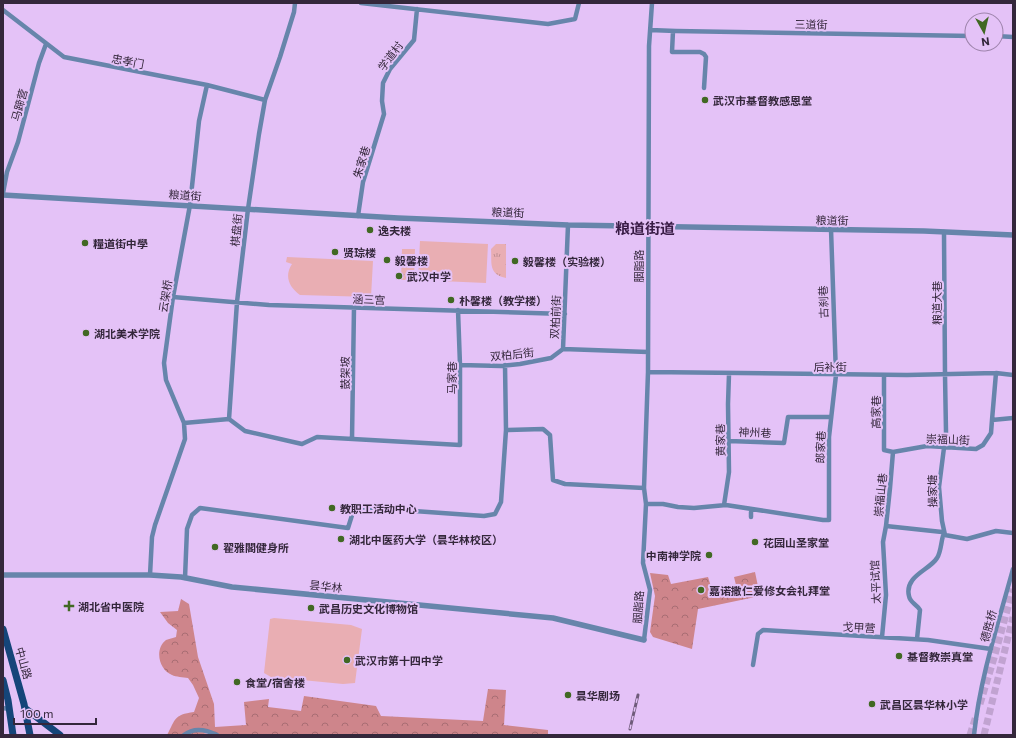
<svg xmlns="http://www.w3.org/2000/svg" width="1016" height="738" viewBox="0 0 1016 738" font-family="Commissioner,'Noto Sans SC',sans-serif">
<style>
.grass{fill:url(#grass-tufts)}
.forest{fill:url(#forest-crowns)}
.pitch{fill:#e9aeb3}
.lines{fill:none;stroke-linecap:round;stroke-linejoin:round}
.primary-tunnel{stroke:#c1a3d1;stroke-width:7;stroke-dasharray:7 3.5;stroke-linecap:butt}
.minor{stroke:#6785ab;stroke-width:4.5}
.tertiary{stroke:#6785ab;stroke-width:5.5}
.primary{stroke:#154579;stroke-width:7}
.rail-casing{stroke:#6f5b7a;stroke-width:3}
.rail{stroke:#e4c2f7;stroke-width:1.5;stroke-dasharray:4.5;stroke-linecap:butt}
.poi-dot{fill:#416823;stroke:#e4c2f7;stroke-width:1.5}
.labels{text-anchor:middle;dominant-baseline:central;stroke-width:4;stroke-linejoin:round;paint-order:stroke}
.street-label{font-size:11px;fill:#34273b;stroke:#e4c2f7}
.poi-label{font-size:11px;font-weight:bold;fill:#34273b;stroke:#e4c2f7;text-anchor:start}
.district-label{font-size:15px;font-weight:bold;fill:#391c46;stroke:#e4c2f7}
</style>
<defs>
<pattern id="grass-tufts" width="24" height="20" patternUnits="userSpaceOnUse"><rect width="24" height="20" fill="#e9aeb3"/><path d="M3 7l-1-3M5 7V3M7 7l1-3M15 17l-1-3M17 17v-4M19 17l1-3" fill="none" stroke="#be8e93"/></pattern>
<pattern id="forest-crowns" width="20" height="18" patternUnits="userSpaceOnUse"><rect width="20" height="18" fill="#ce858b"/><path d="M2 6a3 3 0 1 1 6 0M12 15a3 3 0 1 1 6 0" fill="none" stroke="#a86d73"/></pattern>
</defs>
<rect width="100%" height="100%" fill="#e4c2f7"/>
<path class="grass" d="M496 244H506V278C488 274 492 263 491 249Z
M402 249H415L414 280H401Z"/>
<path class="forest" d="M755 572 760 596 698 609 692 649 653 637 650 632 655 596 650 573 668 575 671 584 708 577 713 593 737 589 734 577Z
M181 599 189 604 198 657 214 704 215 727 246 725 244 702 269 699 268 707 301 711 304 696 376 706 381 716 483 721 488 689 506 690 504 725 548 730V735H221C211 730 206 735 196 735 186 735 176 735 167 735 176 719 173 715 194 712L199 698 193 685 188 678C183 677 176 677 172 675 159 670 154 649 166 640 169 639 173 638 176 637L177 630 168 623 160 612 178 611Z"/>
<path class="pitch" d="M420 241 488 244 486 283 418 280Z
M287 257 373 261 371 297 300 295C289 287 284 276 292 264L286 262Z
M274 618 351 625 362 629 355 683 343 684 271 677 264 673 270 619Z"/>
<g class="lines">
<path class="primary-tunnel" d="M980 704 994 658 1013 589
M970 735 976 716
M984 735 1013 617"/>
<path class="minor" d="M361 3 548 24 575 19 579 3
M3 10 64 57 207 85 265 100
M650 30 676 31 972 36
M673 31 672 52H700L704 54 706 57 704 88
M996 36 1013 37
M3 193 7 172 18 142 39 63 46 44
M358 216 363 182 384 114 382 101 383 83 390 69 414 40 417 9
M944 232 945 375 946 432 939 487 942 521 945 535
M173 297 269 305 565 314
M563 349 568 225
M563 349 648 352
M460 365 501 366 520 364 551 358 563 349
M648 372 907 375 996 373 1013 375
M996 373 992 420 1013 418
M884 375V450L893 452 927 446 976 449 983 445 991 433 992 420
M229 419 245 431 302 444 317 437 460 445V365L458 310
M184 423 229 419 237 302 248 209 259 134 265 100 280 57 294 12 295 3
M506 430 543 429 550 435 553 480 565 484 644 488
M352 439 354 307
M729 441 784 443 788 417H831
M893 452 890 488 886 526 942 532 945 535
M646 504H663L678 507 694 508 726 505 823 520H829V437L836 375 831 229
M724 505 729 472 728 404 729 374
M751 517V512
M150 575 152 537 155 525 185 439 184 423 166 380 164 363 173 297 190 205 199 121 207 85
M185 578 187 529 192 515 200 508 348 528 353 512 358 507 484 516 495 514 501 502 506 430 505 365
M882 637 886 595 883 542 886 526
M917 639 920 610C917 604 910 603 909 596 904 576 930 570 937 558 941 552 941 542 943 536L945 535 967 539 996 531 1013 533
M644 640 650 590 643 563 646 504 644 488 648 372 649 46 652 3
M753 665 758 634 763 630 928 640 991 649
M3 708 9 709
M184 735C194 727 207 730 217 735
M974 735C980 678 998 624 1013 569"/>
<path class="tertiary" d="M3 195 398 218 568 225 924 231 1013 235
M3 575H150L181 577 232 587 553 618 644 640"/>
<path class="primary" d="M3 629 24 704 30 735
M3 680 8 700 13 735
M26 709 60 735"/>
<defs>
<path id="rail" d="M630 729 638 695"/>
</defs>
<use href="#rail" class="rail-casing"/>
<use href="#rail" class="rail"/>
</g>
<g class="poi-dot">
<circle cx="705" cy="100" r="4"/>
<circle cx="370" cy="230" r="4"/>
<circle cx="85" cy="243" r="4"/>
<circle cx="335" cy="252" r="4"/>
<circle cx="387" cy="260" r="4"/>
<circle cx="515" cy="261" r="4"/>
<circle cx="399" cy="276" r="4"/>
<circle cx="451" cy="300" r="4"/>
<circle cx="86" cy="333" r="4"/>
<circle cx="332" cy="508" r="4"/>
<circle cx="341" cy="539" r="4"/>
<circle cx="755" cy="542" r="4"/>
<circle cx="215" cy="547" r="4"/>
<circle cx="709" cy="555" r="4"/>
<circle cx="701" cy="590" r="4"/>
<path d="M67 600h4v4h4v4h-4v4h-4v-4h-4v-4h4z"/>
<circle cx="311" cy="608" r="4"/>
<circle cx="899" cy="656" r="4"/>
<circle cx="347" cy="660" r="4"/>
<circle cx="237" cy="682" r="4"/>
<circle cx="568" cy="695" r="4"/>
<circle cx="872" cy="704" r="4"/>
</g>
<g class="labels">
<g class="street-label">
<text transform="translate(811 24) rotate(1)">三道街</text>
<text transform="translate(390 56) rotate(-53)">学道村</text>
<text transform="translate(128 61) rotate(11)">忠孝门</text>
<text transform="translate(19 105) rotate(-75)">马蹄营</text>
<text transform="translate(361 162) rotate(-73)">朱家巷</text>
<text transform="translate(185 195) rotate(4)">粮道街</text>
<text transform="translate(508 212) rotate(2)">粮道街</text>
<text transform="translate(832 220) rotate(1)">粮道街</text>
<text transform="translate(236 230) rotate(-84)">棋盘街</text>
<text transform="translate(638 266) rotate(-90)">胭脂路</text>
<text transform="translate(165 296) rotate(-81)">云架桥</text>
<text transform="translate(369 299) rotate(2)">涵三宫</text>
<text transform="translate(823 302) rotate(-92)">古刹巷</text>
<text transform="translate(936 303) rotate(-90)">粮道大巷</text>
<text transform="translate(555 317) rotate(-87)">双柏前街</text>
<text transform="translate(512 354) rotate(-6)">双柏后街</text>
<text x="830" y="366">后补街</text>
<text transform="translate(344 373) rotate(-90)">鼓架坡</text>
<text transform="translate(451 378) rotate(-90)">马家巷</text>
<text transform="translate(875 412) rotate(-90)">高家巷</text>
<text transform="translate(755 432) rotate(2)">神州巷</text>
<text transform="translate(948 439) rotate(2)">崇福山街</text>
<text transform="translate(720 440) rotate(-91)">黄家巷</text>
<text transform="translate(820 447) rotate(-88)">郎家巷</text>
<text transform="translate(932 491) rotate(-91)">操家塘</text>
<text transform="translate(880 495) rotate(-84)">崇福山巷</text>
<text transform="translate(875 582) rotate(-92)">太平试馆</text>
<text transform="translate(326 586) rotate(6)">昙华林</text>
<text transform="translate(638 607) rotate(-86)">胭脂路</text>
<text transform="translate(988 626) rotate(-75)">德胜桥</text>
<text transform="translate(859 627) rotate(3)">戈甲营</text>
<text transform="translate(24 663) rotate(74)">中山路</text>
</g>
<g class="poi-label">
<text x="713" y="100">武汉市基督教感恩堂</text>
<text x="378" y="230">逸夫楼</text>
<text x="93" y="243">糧道街中學</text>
<text x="343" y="252">贤琮楼</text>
<text x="395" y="260">毅馨楼</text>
<text x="523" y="261">毅馨楼（实验楼）</text>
<text x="407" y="276">武汉中学</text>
<text x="459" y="300">朴馨楼（教学楼）</text>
<text x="94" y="333">湖北美术学院</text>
<text x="340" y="508">教职工活动中心</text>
<text x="349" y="539">湖北中医药大学（昙华林校区）</text>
<text x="763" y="542">花园山圣家堂</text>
<text x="223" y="547">翟雅閣健身所</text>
<text x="701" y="555" text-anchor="end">中南神学院</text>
<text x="709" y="590">嘉诺撒仁爱修女会礼拜堂</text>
<text x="78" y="606">湖北省中医院</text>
<text x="319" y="608">武昌历史文化博物馆</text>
<text x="907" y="656">基督教崇真堂</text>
<text x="355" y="660">武汉市第十四中学</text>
<text x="245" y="682">食堂/宿舍楼</text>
<text x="576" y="695">昙华剧场</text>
<text x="880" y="704">武昌区昙华林小学</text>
</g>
<g class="district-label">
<text x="645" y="228">粮道街道</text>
</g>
</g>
<rect width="1016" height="738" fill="none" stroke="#34273b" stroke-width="8"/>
<g transform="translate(984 32) rotate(172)"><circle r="19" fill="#e4c2f7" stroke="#9e84ac"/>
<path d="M0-3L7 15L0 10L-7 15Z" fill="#416823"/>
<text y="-6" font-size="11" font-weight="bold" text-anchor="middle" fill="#34273b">N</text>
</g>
<path d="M14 718v6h82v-6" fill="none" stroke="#34273b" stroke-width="2"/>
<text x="20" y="718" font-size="12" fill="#34273b" stroke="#e4c2f7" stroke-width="3" paint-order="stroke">100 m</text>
</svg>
